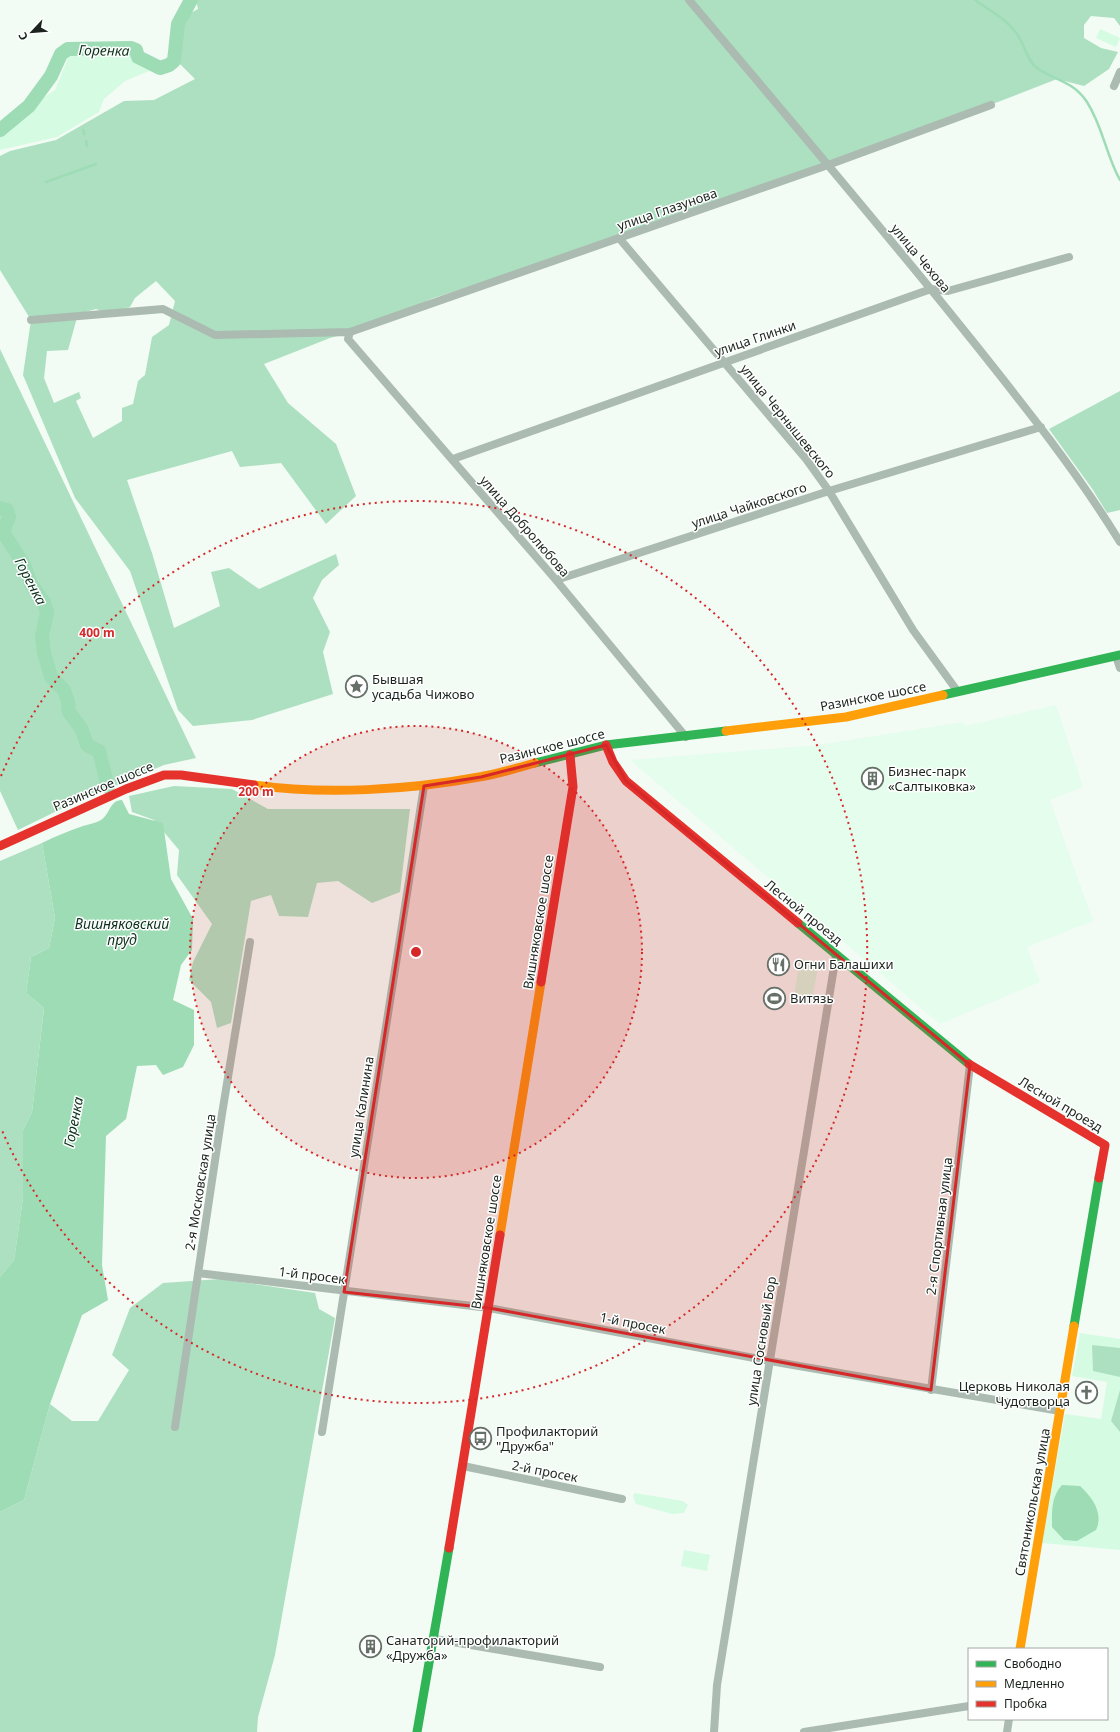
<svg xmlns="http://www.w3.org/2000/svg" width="1120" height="1732" viewBox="0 0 1120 1732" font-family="'Noto Sans',sans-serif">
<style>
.built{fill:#e5fdec}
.green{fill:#d5fce2}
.forest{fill:#ade0c0;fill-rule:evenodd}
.water{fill:#9ddcb4}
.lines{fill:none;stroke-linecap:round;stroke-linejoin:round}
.stream{stroke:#9ddcb4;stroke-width:2.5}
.river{stroke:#9ddcb4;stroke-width:14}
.street{stroke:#abbbb1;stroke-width:8}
.fast{stroke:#30b455;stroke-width:9}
.slow{stroke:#ff9f0a;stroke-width:9}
.jam{stroke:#e5322d;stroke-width:9}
.marked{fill:#d62828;fill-opacity:0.2;stroke:#d62828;stroke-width:3;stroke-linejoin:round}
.ring{fill:none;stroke:#d62828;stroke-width:2;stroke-dasharray:2 4}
.labels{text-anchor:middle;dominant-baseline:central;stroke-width:3;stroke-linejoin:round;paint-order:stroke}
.street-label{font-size:13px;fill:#1b251e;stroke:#fff}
.poi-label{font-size:13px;fill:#1b251e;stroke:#fff;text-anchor:start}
.water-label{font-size:14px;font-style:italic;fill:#0d321d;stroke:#fff}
.centre{fill:#d62828;stroke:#fff;stroke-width:2}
.ring-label{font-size:12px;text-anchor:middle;font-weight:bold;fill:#d62828;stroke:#fff;stroke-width:3;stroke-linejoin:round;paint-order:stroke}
</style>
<rect width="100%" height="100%" fill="#f2fbf4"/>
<path class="built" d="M1056 705 1083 787 1050 800 1093 921 1027 947 1040 982 940 1024 630 760 818 745 963 722 965 726Z"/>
<path class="green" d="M1100 29 1120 38 1116 47 1096 38Z
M129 52 149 71 125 81 104 99 99 112 57 137 0 150V126L55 90 70 53Z
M800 959 819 962 812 1000 794 997Z
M1080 1333 1120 1339V1550L1042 1543 1065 1414 1101 1419 1107 1382 1072 1376Z
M635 1493 683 1501 688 1505 684 1513 672 1514 636 1504 633 1496Z
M684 1550 710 1555 707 1571 681 1566Z"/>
<path class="forest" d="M196 0H1120V26L1114 18 1091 16 1084 25V38L1101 48 1118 52 1109 69 1084 86 1057 79 998 102 662 224 431 299 377 325 330 338 264 364 288 403 336 444 356 496 326 524 281 463 240 467 232 451 127 480 152 553 174 628 220 606 211 572 229 568 259 589 336 554 339 565 322 580 313 598 330 632 323 652 333 694 252 720 193 726 178 710 130 571 75 498 23 375 31 320 0 270V156L10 151 56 140 124 101 154 100 195 79 178 62 176 21 198 9ZM156 281 175 301 169 325 152 337 145 375 138 381 133 404 122 408V421L93 438 76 401 81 398 79 392 54 403 44 378 47 351 68 350 78 314 96 309 108 313 130 307 135 298Z
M0 349 196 758 164 765 63 808 18 830 0 791Z
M1120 391V510L1107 513 1093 490 1049 429Z
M174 786 232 789 268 809H410L400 892 372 903 338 881 317 883 308 917 279 916 271 895 251 901 231 1023 217 1028 211 1002 189 980 193 962 212 924 177 875 179 850 154 820 132 812 129 796Z
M42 843 55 918 49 948 31 957 26 993 44 1008 32 1112 23 1130V1198L14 1260 0 1277V861Z
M220 1279 315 1293 319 1309 335 1318 275 1655 258 1717 257 1732H0V1512L24 1500 50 1404 72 1421H98L129 1370 112 1355 130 1308 163 1283Z
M1092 1345 1120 1348V1377L1093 1371Z
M1120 1390V1432L1111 1421Z"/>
<path class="water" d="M122 800 129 814 163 823 171 879 193 919 192 950 181 965 173 1000 194 1010V1045L183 1067 163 1075 156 1065 137 1066 126 1119 106 1136 102 1265 108 1300 82 1315 50 1404 24 1500 0 1512V1277L14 1260 23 1198V1130L32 1112 44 1008 26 993 31 957 49 948 55 918 42 843C56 836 69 831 83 826 89 824 96 823 101 820 111 813 109 801 122 800Z
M1062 1485 1080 1486C1092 1497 1104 1513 1096 1530L1077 1541 1064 1540 1052 1527C1052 1511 1051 1497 1062 1485Z"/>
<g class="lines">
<path class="stream" d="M975 0C990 11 1007 19 1017 34 1025 45 1027 61 1037 68 1056 81 1073 81 1087 102 1103 127 1106 155 1120 180
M83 130 84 134
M86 141 87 146
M46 182 96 164"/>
<path class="river" d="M0 130 29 106 51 76 61 54 68 49 131 48 136 50 138 57 160 68 169 65 174 61 178 24 191 0
M0 508 7 510 9 517 3 532 24 565 31 584 44 602 47 613 42 636 44 653 51 677 64 690 68 702 69 712 81 728 87 745 99 751 108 787"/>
<path class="street" d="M689 0C781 109 874 218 963 329 1018 398 1074 467 1120 542
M1114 86 1120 72
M619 238 806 459 829 491 913 630 958 692
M31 320 163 309 215 335 350 332 828 165 991 105
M350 332 348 339 556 580 686 737
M453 459 931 289 948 291 1069 257
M556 580 829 491 1041 427
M1116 656 1120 668
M198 1273 489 1308 770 1361 1060 1411
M931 1390 970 1065
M175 1427 222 1114 250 942
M322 1432 424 786
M463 1466 622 1499
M435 1639 600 1667
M714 1732 717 1685 836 955
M804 1732 969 1706
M1007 1732 1009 1719"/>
<path class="fast" d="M943 695 1120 655
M535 763 606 745 726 731
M798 923 969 1064
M1074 1326 1099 1178
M417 1732 449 1548"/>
<path class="slow" d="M726 731 846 717 943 695
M254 785C325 795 409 790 479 777 498 774 517 768 535 763
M500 1235 541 982
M1020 1649 1074 1326"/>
<path class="jam" d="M606 745 613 762 626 781 798 923
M0 846 126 789 164 775H181L254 785
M541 982 573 787 570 755
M969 1064 1105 1145 1099 1178
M449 1548 500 1235"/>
</g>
<path class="marked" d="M606 745 626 781 970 1065 931 1390 489 1308 344 1292 424 786 481 777Z"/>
<circle cx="416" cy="952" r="226" fill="#d62828" fill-opacity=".12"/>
<g class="ring">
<circle cx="416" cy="952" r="226"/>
<path d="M1 776A451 451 0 1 1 1 1128"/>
</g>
<defs>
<symbol id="sight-ring" viewBox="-11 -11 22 22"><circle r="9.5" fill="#fff" stroke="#667069" stroke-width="1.5"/><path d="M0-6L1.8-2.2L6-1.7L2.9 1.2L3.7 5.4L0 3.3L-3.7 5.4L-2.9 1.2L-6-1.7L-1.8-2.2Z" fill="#667069"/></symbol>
<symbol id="building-ring" viewBox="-11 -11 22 22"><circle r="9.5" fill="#fff" stroke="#667069" stroke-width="1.5"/><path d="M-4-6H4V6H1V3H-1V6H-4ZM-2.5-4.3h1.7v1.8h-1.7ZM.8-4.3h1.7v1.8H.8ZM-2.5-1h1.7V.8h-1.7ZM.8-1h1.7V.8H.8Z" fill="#667069"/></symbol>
<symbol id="restaurant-ring" viewBox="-11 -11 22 22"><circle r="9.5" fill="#fff" stroke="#667069" stroke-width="1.5"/><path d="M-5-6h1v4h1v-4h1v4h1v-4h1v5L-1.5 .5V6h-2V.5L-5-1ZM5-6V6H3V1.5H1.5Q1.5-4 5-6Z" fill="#667069"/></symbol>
<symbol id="stadium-ring" viewBox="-11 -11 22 22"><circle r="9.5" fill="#fff" stroke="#667069" stroke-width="1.5"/><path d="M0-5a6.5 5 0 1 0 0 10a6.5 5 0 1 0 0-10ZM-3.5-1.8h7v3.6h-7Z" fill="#667069"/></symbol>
<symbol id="church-ring" viewBox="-11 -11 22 22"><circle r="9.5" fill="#fff" stroke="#667069" stroke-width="1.5"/><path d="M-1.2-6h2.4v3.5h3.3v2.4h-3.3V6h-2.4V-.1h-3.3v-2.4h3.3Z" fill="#667069"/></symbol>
<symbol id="bus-ring" viewBox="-11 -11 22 22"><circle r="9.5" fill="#fff" stroke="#667069" stroke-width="1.5"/><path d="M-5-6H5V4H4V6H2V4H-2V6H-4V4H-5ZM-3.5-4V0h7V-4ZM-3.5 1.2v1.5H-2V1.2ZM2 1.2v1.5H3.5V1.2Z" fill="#667069"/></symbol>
</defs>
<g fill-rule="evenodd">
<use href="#sight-ring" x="344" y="674" width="25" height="25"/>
<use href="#building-ring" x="860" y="766" width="25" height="25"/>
<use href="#restaurant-ring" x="766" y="952" width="25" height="25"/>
<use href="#stadium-ring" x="762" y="986" width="25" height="25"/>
<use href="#church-ring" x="1074" y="1380" width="25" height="25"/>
<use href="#bus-ring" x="468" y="1426" width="25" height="25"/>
<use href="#building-ring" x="358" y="1634" width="25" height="25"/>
</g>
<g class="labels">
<g class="street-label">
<text transform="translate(667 209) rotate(-19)">улица Глазунова</text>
<text transform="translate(921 258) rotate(50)">улица Чехова</text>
<text transform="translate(755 338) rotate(-19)">улица Глинки</text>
<text transform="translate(788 421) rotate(51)">улица Чернышевского</text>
<text transform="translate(749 505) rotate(-18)">улица Чайковского</text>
<text transform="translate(525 526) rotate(49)">улица Добролюбова</text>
<text transform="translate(873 696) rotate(-11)">Разинское шоссе</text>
<text transform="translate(552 746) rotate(-14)">Разинское шоссе</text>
<text transform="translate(103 786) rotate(-23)">Разинское шоссе</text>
<text transform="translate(804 912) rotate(39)">Лесной проезд</text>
<text transform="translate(538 922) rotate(-81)">Вишняковское шоссе</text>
<text transform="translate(1061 1104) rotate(31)">Лесной проезд</text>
<text transform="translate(361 1107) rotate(-81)">улица Калинина</text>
<text transform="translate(200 1182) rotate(-81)">2-я Московская улица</text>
<text transform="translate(939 1226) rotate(-83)">2-я Спортивная улица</text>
<text transform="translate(486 1242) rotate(-81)">Вишняковское шоссе</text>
<text transform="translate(312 1275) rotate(7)">1-й просек</text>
<text transform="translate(633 1323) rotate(11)">1-й просек</text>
<text transform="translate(761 1341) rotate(-81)">улица Сосновый Бор</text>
<text transform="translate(545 1471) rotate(11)">2-й просек</text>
<text transform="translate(1032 1502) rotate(-80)">Святоникольская улица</text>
</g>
<g class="poi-label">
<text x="372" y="679">Бывшая<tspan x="372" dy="15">усадьба Чижово</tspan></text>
<text x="888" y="771">Бизнес-парк<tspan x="888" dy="15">«Салтыковка»</tspan></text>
<text x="794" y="964">Огни Балашихи</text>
<text x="790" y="998">Витязь</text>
<text x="1070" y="1386" text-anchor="end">Церковь Николая<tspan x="1070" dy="15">Чудотворца</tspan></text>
<text x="496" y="1431">Профилакторий<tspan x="496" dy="15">"Дружба"</tspan></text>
<text x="386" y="1640">Санаторий-профилакторий<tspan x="386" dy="15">«Дружба»</tspan></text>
</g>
<g class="water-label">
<text transform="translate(104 50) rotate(1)">Горенка</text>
<text transform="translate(31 581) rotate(62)">Горенка</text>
<text x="122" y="923">Вишняковский<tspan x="122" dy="16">пруд</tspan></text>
<text transform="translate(73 1122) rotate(-79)">Горенка</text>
</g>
</g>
<circle cx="416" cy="952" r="6" class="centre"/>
<g class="ring-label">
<text x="97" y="637">400 m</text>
<text x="256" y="796">200 m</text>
</g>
<rect x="968" y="1648" width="140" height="72" fill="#ffffff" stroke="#a4a8a5"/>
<rect x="976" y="1661" width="20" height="6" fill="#30b455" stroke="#a4a8a5"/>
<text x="1004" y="1668" font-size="12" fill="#1b251e">Свободно</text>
<rect x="976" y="1681" width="20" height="6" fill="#ff9f0a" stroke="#a4a8a5"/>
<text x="1004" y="1688" font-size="12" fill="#1b251e">Медленно</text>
<rect x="976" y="1701" width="20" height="6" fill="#e5322d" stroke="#a4a8a5"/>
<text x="1004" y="1708" font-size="12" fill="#1b251e">Пробка</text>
<g transform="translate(32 32) rotate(244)" stroke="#ffffff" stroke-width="3" paint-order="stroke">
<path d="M0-3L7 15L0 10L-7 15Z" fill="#1b251e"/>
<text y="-6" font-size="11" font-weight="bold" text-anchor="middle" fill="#1b251e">С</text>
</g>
</svg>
